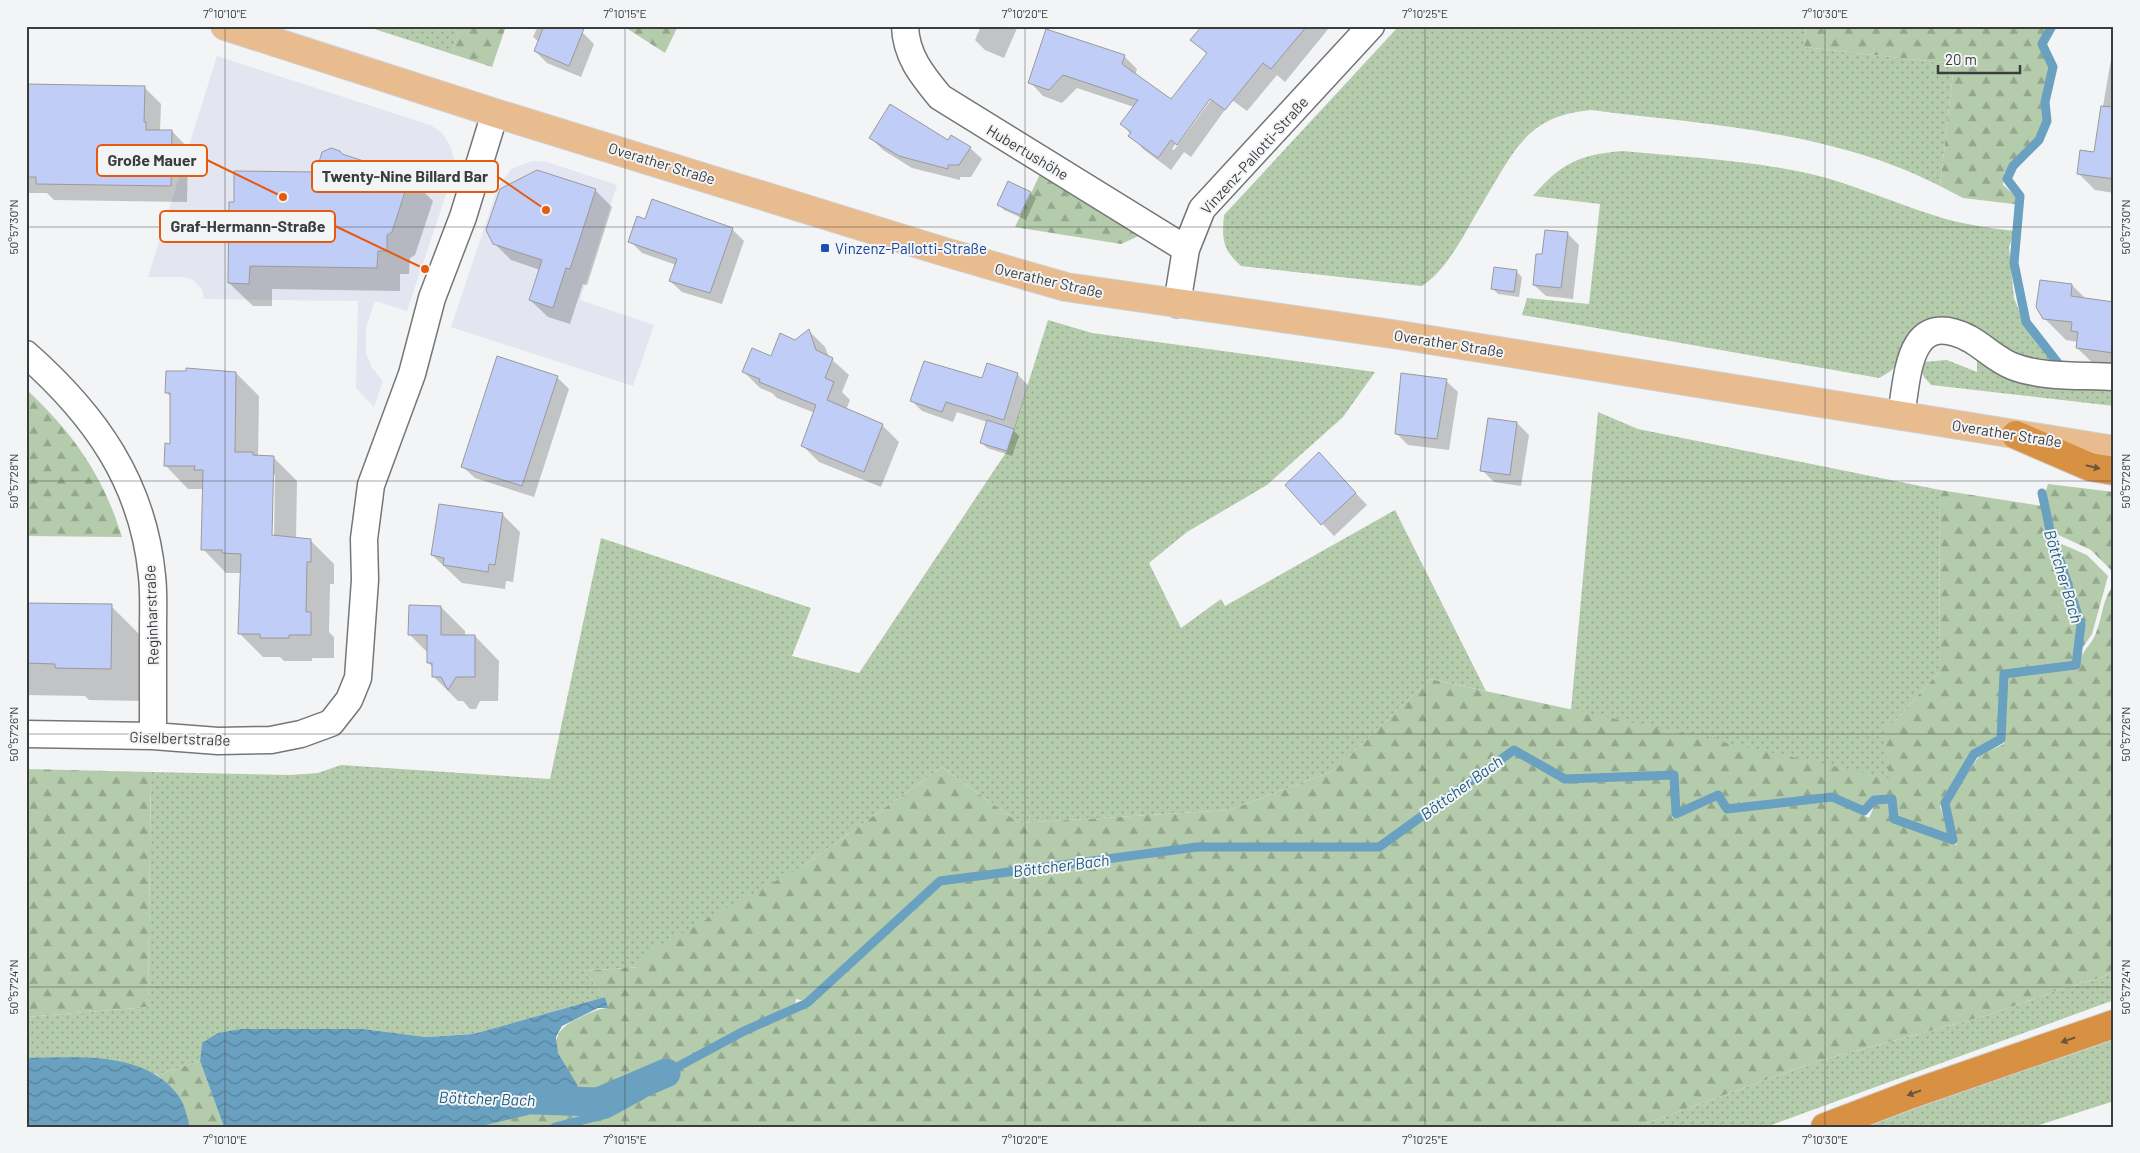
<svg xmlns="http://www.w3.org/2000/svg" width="2140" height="1153" viewBox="0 0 2140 1153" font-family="Barlow,sans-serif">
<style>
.built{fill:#e3e6f0}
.grass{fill:url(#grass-dots)}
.forest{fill:url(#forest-firs)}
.water{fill:url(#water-waves)}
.shadow{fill:#0003;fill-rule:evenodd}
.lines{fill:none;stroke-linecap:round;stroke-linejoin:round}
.stream{stroke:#6aa0c0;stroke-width:9}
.canal{stroke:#6aa0c0;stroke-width:29}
.building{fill:#c0cdf6;stroke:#999a9c}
.minor-casing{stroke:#757678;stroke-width:29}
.major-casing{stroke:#d0d0d0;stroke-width:30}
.highway-casing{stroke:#d0d0d0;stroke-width:30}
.minor{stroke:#fff;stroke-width:26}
.major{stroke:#e8bc8e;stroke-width:28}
.highway{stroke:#d89043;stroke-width:28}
.oneway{fill:#6a553f}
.ticks{fill:none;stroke:#3b3c3d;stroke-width:1;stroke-opacity:0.45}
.transit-dot{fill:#1a4fb4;stroke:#f3f4f6;stroke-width:2}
.labels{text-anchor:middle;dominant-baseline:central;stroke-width:4;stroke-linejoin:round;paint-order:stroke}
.street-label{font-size:15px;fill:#3b3c3d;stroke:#f3f4f6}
.transit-label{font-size:15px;fill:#164399;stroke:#f3f4f6;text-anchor:start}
.water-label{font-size:16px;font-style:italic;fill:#1b5c7e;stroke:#f3f4f6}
.leader{fill:none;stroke:#e8590c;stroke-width:2}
.callout-dot{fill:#e8590c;stroke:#f3f4f6;stroke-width:2}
.callout{fill:#f3f4f6;stroke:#e8590c;stroke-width:2}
.callout-label{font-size:16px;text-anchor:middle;font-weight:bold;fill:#3b3c3d}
.neatline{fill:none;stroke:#3b3c3d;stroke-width:2}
.ticks-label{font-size:12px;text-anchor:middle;fill:#3b3c3d}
</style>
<defs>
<pattern id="grass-dots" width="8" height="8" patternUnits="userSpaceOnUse" patternTransform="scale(1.25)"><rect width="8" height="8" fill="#b4ccac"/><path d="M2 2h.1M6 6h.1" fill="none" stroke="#94a78d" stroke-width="1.8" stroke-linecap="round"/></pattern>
<pattern id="forest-firs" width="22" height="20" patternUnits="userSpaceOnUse" patternTransform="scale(1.25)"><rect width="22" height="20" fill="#b4ccac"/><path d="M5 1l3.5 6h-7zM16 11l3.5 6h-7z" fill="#94a78d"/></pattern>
<pattern id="water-waves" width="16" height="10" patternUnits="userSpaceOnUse" patternTransform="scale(1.25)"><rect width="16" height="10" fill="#6aa0c0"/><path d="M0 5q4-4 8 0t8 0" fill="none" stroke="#58849d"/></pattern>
</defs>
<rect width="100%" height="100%" fill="#f3f4f6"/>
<path class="built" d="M217 56 430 125 442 133 450 145 454 159 453 174 407 311 375 301 366 328V353L372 368 383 381 374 407 356 388 358 301 204 299 202 290 193 280 184 277H148Z
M532 161 547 162 617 185 580 300 654 325 633 386 451 327 498 187 511 169Z"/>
<path class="grass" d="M365 26H460L452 54Z
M1399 26H1806L1804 47 1954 64 1940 186C1832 131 1709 125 1591 110 1540 115 1523 135 1498 177 1486 197 1474 217 1463 237 1452 255 1440 274 1422 286L1241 266C1222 249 1222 239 1224 215Z
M1622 151C1685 157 1749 160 1811 174 1853 184 1892 202 1933 215 1960 224 1988 228 2015 231L2009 247 2014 298 2025 326 2034 333 2040 346 2055 364 1913 331C1909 335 1905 339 1903 344 1892 363 1904 365 1879 378L1522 315 1527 298 1589 304 1600 204 1533 196C1561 163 1579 155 1622 151Z
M1048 320 1092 333 1375 372 1343 417 1267 485 1187 532 1149 563 1181 628 1221 599 1225 606 1395 510 1486 691 1430 679 1333 771 1230 810 1019 823 942 767 806 864 640 967 584 971 605 997 473 1034 426 1037 363 1029H241L202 1043 200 1061 157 1075C114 1054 73 1058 26 1058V1017L148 1007 151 772 290 775 318 773 341 765 550 779 601 538 811 608 792 656 859 673 1007 451Z
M1977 354 2114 384V406L1931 385 1924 377 1920 367 1923 362 1947 360 1977 372Z
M1598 412 1638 429 1940 490 1939 672 1894 722 1889 779 1571 710Z
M2114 971V1000L1766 1127H1636L1815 1062 1992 1014 2058 990 2103 977Z
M2114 1033V1101L2033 1127H1847Z"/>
<path class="forest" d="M460 26H506L492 67 452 54Z
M623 26H678L665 53Z
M1806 26H2053L2042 39 2051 79 2043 112 2045 123 2042 132 2004 173 2003 185 2019 199 2022 205 1963 198 1940 186 1954 64 1804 47Z
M1040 174 1141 235 1121 244 1015 227Z
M26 389C73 433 103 475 122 537L26 536Z
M2048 484 2114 492V584L2111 577 2112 571 2091 550 2054 533 2045 493Z
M1940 490 2042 506 2078 621 2074 665 2002 674 2000 742 1976 753 1940 806 1950 838 1898 819 1895 798 1873 799 1867 813 1832 795 1727 807 1719 790 1676 812 1675 775 1566 778 1514 749 1374 845 1190 847 936 880 806 1001 796 999 795 1004 808 1006 940 884 1188 851 1378 850 1516 754 1566 782 1671 779 1672 818 1716 796 1724 811 1832 800 1869 818 1875 804 1892 803 1894 822 1957 845 1945 806 1980 755 2004 744 2006 677 2079 668C2081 649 2090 648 2096 633 2103 616 2102 599 2114 585V971L2103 977 2058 990 1992 1014 1815 1062 1636 1127H478L574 1102 578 1086C562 1063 540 1037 575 1020 586 1015 596 1009 607 1008L605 997 584 971 640 967 646 953 806 864 942 767 1019 823 1230 810 1333 771 1430 679 1889 778 1884 725 1894 722 1939 672Z
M2057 542 2087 555 2108 576 2092 634 2081 650 2083 622Z
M26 769 151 772 148 1007 26 1017Z
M200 1061 224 1127H190L180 1098 157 1075Z"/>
<path class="water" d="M605 997 608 1008H598L562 1026 556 1037 558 1053 578 1086 574 1102 569 1105 478 1127H224L200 1061 202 1043 218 1033 241 1029H363L426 1037 473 1034Z
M26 1058C77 1058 146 1049 180 1098 185 1105 187 1118 190 1127H26Z"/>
<path class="shadow" d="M538 26H569L582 32 594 44 581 77 547 63 535 51 539 42 533 37Z
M981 26H1018L1004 58 985 50 975 40Z
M1203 26 1329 28 1285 82 1277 75 1247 111 1232 100 1191 157 1184 152 1171 170 1143 149 1122 124 1134 107 1077 88 1062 103 1043 96 1030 82 1124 56 1137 69 1135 75 1171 100 1208 55 1192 40ZM1213 93H1216L1174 150 1172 149Z
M2114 42V193L2095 190 2078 173 2095 153Z
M26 85 144 87 161 104 160 131H172L188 148 187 202 54 200 47 193H26Z
M871 138 949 142 970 148 982 159 971 177H960V180L912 168 883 150Z
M344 156 410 178 433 201 415 255 410 258 409 274H400V291L272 289V306H253L229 283 317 174Z
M595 190 612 207 587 285 583 284 570 324 548 317 530 300 540 270 511 260 494 243Z
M1030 193 1036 198 1026 220 1004 210 999 205Z
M732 229 744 241 722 304 682 292 670 281 676 265 642 253 630 241Z
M1567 233 1579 245 1573 299 1546 296 1534 285 1543 256Z
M1516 271 1522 277 1519 297 1498 294 1493 289Z
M2072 285 2087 300 2114 304V371L2099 369 2077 348 2078 342 2066 340 2044 318Z
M809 331 825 347 829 357 849 375 842 392 850 400 846 410 882 425 899 442 881 487 819 462 803 446 815 413 777 398 772 393 760 388 744 372 771 358Z
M187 369 236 373 259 396 258 457H273L297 481 296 539 311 541 334 564V584H330L329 632 334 637V658H312V661H284L280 657H263L240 634 241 573H226L203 549 204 489H188L165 465 171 445 172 398 167 393 187 372ZM272 475H275L274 542H271Z
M1017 374 1028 385 1014 431 1019 436 1012 456 987 448 981 442 987 422 957 412 953 422 922 411 911 400 983 380Z
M557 377 569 389 534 497 475 478 463 467Z
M1446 381 1458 392 1449 450 1408 445 1396 433Z
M1517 423 1529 435 1521 486 1494 482 1482 470Z
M1330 466 1367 505 1334 536 1286 485Z
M503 515 520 532 513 582 506 581 505 589 462 583 432 555Z
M26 605 111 606 144 639 143 701 89 700 85 696 26 695Z
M441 607 465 631V636H475L499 661 498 701H480L476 709H470L463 701H458L433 676V668L428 662V653L410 635Z"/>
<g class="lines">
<path class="stream" d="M2052 26 2042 44 2053 67 2045 102 2047 121 2039 140 2013 166 2007 179 2020 196 2014 263 2026 322 2058 363
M555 1127 607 1114 642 1095 666 1073 744 1031 807 1003 940 881 1197 847H1379L1514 750 1565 779 1674 775 1676 814 1718 795 1727 809 1832 797 1864 811 1874 800 1892 799 1894 819 1953 840 1945 803 1974 754 2001 739 2004 674 2076 665 2081 625 2050 530 2042 493"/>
<path class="canal" d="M534 1100 598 1102 666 1073"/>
</g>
<path class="building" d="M544 26H585L569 66 534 51Z
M1202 26H1307L1271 69 1263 63 1225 110 1210 99 1177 145 1171 140 1158 158 1128 136 1131 132 1120 124 1138 100 1063 75 1049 90 1028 83 1046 29 1125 55 1122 64 1171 99 1207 53 1190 40Z
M26 84 145 86 144 122H146V130H172L171 186 36 184V177H26Z
M890 104 948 140 951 135 971 147 959 165H948V169L899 156 869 138Z
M2101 106 2114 107V179L2077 174 2080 150 2094 152Z
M331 148 340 151 342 154 410 176 392 232 387 235V251H378L377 268 250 266 249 284 228 283 229 202H234V171L316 172 322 152Z
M537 170 596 189 570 269 566 268 553 308 529 300 542 260 493 244 486 230 500 189Z
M1008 181 1031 192 1020 215 997 205Z
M652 199 733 228 710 293 669 281 677 259 628 242 637 216 645 219Z
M1545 230 1568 232 1561 288 1533 285 1536 254H1542Z
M1494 267 1517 270 1514 292 1491 289Z
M2040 280 2072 284 2071 296 2114 302V353L2076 348 2078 332 2071 331 2072 322 2043 319 2036 307Z
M809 329 816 350 833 358 825 378 834 382 827 400 883 424 864 472 801 446 816 405 759 382 760 379 742 372 752 348 771 356 780 333 795 340Z
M497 356 558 376 522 486 461 467Z
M924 361 982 378 987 363 1018 373 1004 420 946 402 942 412 910 401Z
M186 368 236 372 235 452H253V455L274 456 272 535 311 539V562H307L306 612H311V635H289V638H260V634H238L241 554 222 553V550H201L203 470H194L195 466H164L165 443 170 444V393H165L166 371H186Z
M1401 373 1447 379 1437 439 1395 434Z
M1488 418 1517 422 1510 475 1480 471Z
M987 420 1014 429 1007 451 980 443Z
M1319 452 1356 493 1321 525 1285 485Z
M439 504 503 513 495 565 489 564 488 572 443 565 444 558 431 555Z
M26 603 112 604 111 669 55 668V664L26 663Z
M409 605 441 606V635H475V677H456L448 690 441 677H432V663H427V635H408Z"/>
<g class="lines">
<defs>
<path id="minor" d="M905 26C906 56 922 75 940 97L1186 249
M1177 304 1186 249 1202 209 1371 26
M26 354C95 415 143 482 152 576 154 593 153 612 153 629 153 665 153 700 153 736
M1901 416C1908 374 1908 307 1970 339 1984 347 1997 360 2012 366 2042 378 2082 375 2114 377
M26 734 153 736 218 741 271 740 301 734 331 723 349 700 358 678 365 580 364 539 371 485 412 374 432 298 463 217 495 113"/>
<path id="major" d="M225 26 495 113 945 252 1066 287 1399 335 2114 450"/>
<path id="highway" d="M2016 435 2090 467 2114 471
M1825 1127 1912 1094 2114 1024"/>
</defs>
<use href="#minor" class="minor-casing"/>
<use href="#major" class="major-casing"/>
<use href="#highway" class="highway-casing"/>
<use href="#minor" class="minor"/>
<use href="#major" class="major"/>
<use href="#highway" class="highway"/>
</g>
<defs><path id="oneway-solid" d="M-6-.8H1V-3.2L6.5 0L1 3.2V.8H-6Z" transform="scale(1.25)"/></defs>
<g class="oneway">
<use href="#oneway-solid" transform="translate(2093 467) rotate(13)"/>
<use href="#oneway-solid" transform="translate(2068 1040) rotate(161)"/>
<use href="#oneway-solid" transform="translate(1914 1093) rotate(160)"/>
</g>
<path class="ticks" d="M225 26V1127M625 26V1127M1025 26V1127M1425 26V1127M1825 26V1127M26 227H2114M26 481H2114M26 734H2114M26 987H2114"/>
<rect class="transit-dot" x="820" y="243" width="10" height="10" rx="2.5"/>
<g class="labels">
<g class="street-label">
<text transform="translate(1028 152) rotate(31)">Hubertushöhe</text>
<text transform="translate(1254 155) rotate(-48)">Vinzenz-Pallotti-Straße</text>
<text transform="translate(662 163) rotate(17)">Overather Straße</text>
<text transform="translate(1049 280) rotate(13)">Overather Straße</text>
<text transform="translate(1449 343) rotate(9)">Overather Straße</text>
<text transform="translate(2007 433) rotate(9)">Overather Straße</text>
<text transform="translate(151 615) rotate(-92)">Reginharstraße</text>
<text transform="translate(180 738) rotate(2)">Giselbertstraße</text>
</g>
<g class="transit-label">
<text x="835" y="248">Vinzenz-Pallotti-Straße</text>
</g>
<g class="water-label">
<text transform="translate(2064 576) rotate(73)">Böttcher Bach</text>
<text transform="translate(1461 787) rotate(-36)">Böttcher Bach</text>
<text transform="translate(1061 865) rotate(-7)">Böttcher Bach</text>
<text transform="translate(487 1098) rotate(2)">Böttcher Bach</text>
</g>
</g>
<path class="leader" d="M283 197L207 160M546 210L498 177M425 269L335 226"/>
<g class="callout-dot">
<circle cx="283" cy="197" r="5"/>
<circle cx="546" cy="210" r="5"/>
<circle cx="425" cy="269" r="5"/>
</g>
<g class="callout">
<rect x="97" y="145" width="110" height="31" rx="5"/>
<rect x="312" y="161" width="186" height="31" rx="5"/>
<rect x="160" y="211" width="175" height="31" rx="5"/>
</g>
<g class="callout-label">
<text x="152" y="166">Große Mauer</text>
<text x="405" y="182">Twenty-Nine Billard Bar</text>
<text x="248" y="232">Graf-Hermann-Straße</text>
</g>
<rect width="2140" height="1153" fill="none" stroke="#f3f4f6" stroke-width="55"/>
<path d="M1938 65v8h82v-8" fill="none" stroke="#3b3c3d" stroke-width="2.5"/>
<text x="1945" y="65" font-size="15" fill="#3b3c3d" stroke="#f3f4f6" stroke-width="4" paint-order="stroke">20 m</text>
<rect x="28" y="28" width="2084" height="1098" class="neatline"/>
<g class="ticks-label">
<text x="225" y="18">7°10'10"E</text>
<text x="625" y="18">7°10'15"E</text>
<text x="1025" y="18">7°10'20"E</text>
<text x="1425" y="18">7°10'25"E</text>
<text x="1825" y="18">7°10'30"E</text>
<text transform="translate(14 227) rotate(-90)" y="4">50°57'30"N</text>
<text transform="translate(2126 227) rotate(-90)" y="4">50°57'30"N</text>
<text transform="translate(14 481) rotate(-90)" y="4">50°57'28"N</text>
<text transform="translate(2126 481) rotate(-90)" y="4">50°57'28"N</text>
<text transform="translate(14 734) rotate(-90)" y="4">50°57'26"N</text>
<text transform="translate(2126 734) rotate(-90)" y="4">50°57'26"N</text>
<text transform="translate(14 987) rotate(-90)" y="4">50°57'24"N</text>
<text transform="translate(2126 987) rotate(-90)" y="4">50°57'24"N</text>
<text x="225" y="1144">7°10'10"E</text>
<text x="625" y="1144">7°10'15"E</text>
<text x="1025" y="1144">7°10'20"E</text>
<text x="1425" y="1144">7°10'25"E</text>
<text x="1825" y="1144">7°10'30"E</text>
</g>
</svg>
